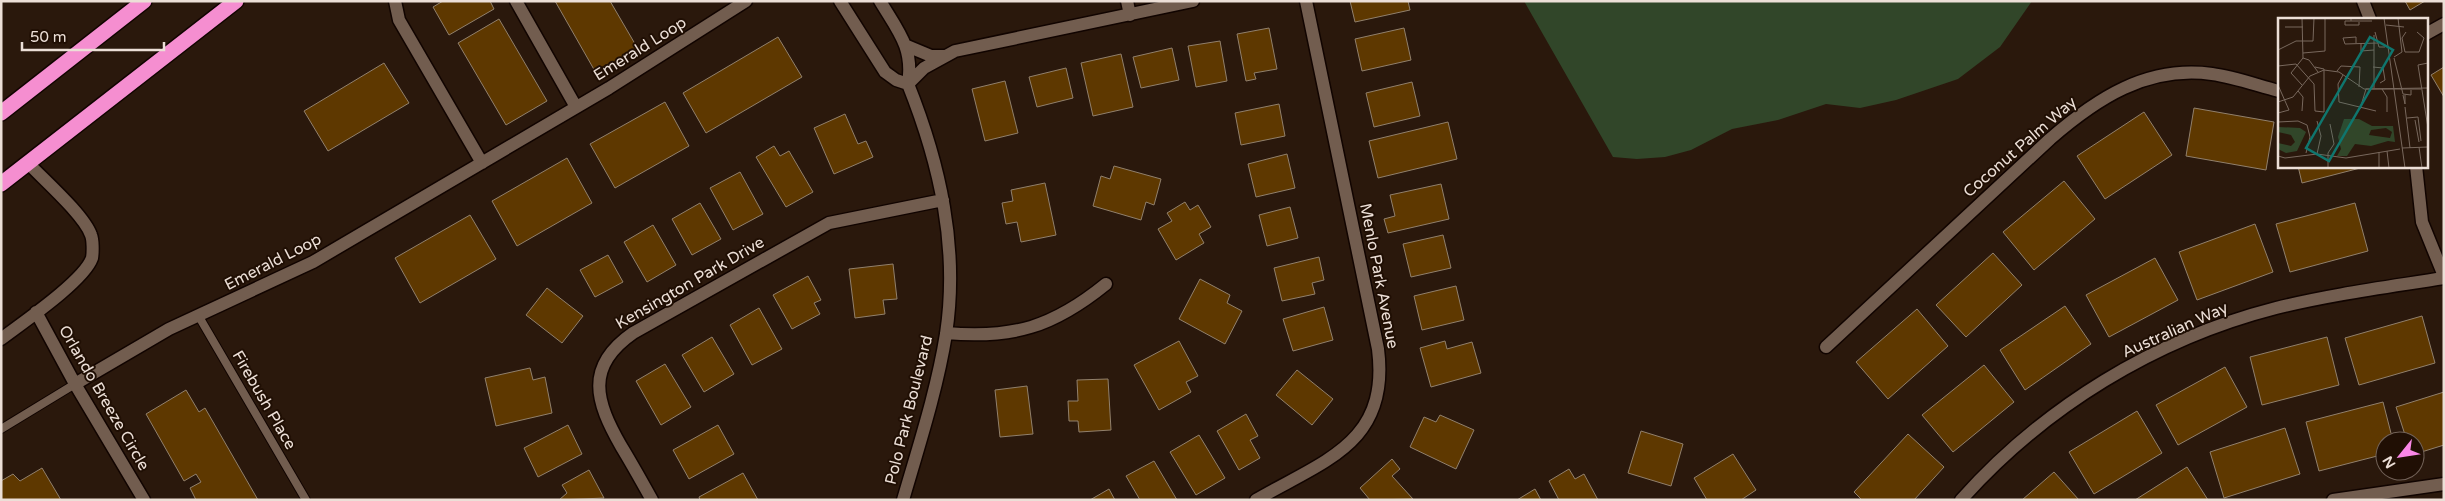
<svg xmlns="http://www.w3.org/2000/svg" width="2445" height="501" viewBox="0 0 2445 501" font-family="'Varela Round',sans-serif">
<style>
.green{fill:#314629}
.building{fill:#5e3800;stroke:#91806c}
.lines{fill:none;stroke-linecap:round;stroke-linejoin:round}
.lane-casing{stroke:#110400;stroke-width:10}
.street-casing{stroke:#110400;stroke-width:15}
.highway-casing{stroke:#110400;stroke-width:18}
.lane{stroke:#725d4f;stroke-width:8}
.street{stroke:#725d4f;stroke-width:12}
.highway{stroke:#f58ed0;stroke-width:15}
.labels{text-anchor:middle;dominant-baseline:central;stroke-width:4;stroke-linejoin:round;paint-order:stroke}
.street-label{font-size:16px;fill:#ecdfd7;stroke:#200f04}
.inset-road{fill:none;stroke:#78685d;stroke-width:1}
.view{fill:#0f766e;fill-opacity:0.15;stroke:#0f766e;stroke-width:2.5}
.inset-edge{fill:none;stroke:#ecdfd7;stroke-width:2.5}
</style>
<rect width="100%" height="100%" fill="#2a180c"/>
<path class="green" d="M1524 1H2032L2000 47 1958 79 1896 100 1860 108 1826 104 1778 120 1732 129 1691 150 1665 157 1637 159 1613 157Z"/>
<path class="building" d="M443 1H490L494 9 449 35 433 7Z
M555 1H610L638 49 596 73Z
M1350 1H1408L1410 10 1355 22Z
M2405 1H2425L2410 10Z
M499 19 547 101 506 125 458 43Z
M1269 28 1277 69 1254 73 1256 79 1246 81 1237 34Z
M1404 28 1411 60 1362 71 1355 39Z
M778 37 802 77 706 133 683 93Z
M1220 41 1227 81 1196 87 1188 46Z
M1172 48 1179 80 1141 88 1133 57Z
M1121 54 1133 107 1093 116 1081 63Z
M384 63 409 103 328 151 304 111Z
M2444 67V97L2431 75Z
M1066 68 1073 98 1037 107 1029 77Z
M1005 81 1018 133 985 141 972 89Z
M1412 82 1420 116 1374 127 1366 93Z
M665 102 689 146 615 188 590 144Z
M1279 104 1285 136 1241 145 1235 113Z
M2194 108 2274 122 2266 170 2186 156Z
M2144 112 2172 155 2105 199 2077 156Z
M845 114 858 144 866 141 873 157 834 174 814 128Z
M1448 122 1457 159 1378 178 1369 141Z
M774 146 780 156 789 151 813 192 786 207 756 157Z
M1287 154 1295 188 1256 197 1248 164Z
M567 158 592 203 517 246 492 201Z
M1114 166 1161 179 1154 205 1146 202 1141 220 1093 206 1101 176 1110 179Z
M2298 166H2368L2302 183Z
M740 172 763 214 733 230 710 188Z
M2064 181 2095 219 2034 270 2003 232Z
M1045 183 1056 235 1021 242 1017 222 1006 224 1002 203 1013 201 1011 190Z
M1441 184 1449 219 1388 233 1384 219 1395 216 1390 195Z
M1185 202 1190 210 1198 205 1211 227 1199 234 1204 243 1176 260 1158 229 1172 221 1167 213Z
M700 203 721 239 692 255 672 219Z
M2355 203 2368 251 2290 272 2276 224Z
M1290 207 1298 238 1267 246 1259 215Z
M470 215 496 259 420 303 395 258Z
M2255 224 2273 272 2197 300 2179 252Z
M653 225 676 265 647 282 624 242Z
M1443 235 1451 268 1411 277 1403 244Z
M1993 253 2022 285 1966 337 1936 305Z
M608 255 623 282 595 297 580 270Z
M1319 257 1324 280 1312 283 1315 294 1282 301 1274 268Z
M2155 258 2178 300 2109 337 2086 295Z
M893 264 897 299 883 300 885 314 855 318 849 269Z
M808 276 821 300 814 303 820 314 792 329 773 295Z
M1200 279 1230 295 1227 303 1242 311 1225 344 1179 319Z
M1456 286 1464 320 1422 330 1414 296Z
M547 288 583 316 562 343 526 315Z
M2065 306 2091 344 2025 390 2000 350Z
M1324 307 1333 340 1293 351 1283 319Z
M759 308 782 349 752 365 730 325Z
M1917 309 1948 346 1888 399 1856 362Z
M2422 316 2435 363 2359 385 2345 338Z
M712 337 734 374 704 392 682 355Z
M2327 337 2339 385 2262 405 2250 357Z
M1179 341 1198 376 1186 382 1191 392 1159 410 1134 365Z
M1445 341 1447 349 1472 342 1481 373 1431 387 1420 348Z
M665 364 691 407 661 425 636 381Z
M1984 365 2014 402 1953 452 1922 415Z
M2225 367 2247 407 2178 445 2156 405Z
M530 368 533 380 545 377 552 413 496 426 485 378Z
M1297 370 1333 399 1312 425 1276 395Z
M1108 379 1111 430 1079 432 1078 421H1069L1068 401H1078L1077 380Z
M1027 386 1033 434 1000 437 995 390Z
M186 390 199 412 205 408 258 500H196L190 488 201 482 196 474 184 481 146 414Z
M2444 392V445L2415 454V441H2407L2396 407Z
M2383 402 2393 441H2385V454L2319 471 2306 422Z
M2137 411 2162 453 2094 494 2069 452Z
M1246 414 1258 436 1250 440 1260 458 1239 470 1217 431Z
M1440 415 1474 430 1456 469 1410 447 1424 417 1436 422Z
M568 425 582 454 538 477 524 448Z
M718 425 734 454 689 479 673 450Z
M2285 428 2300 474 2224 498 2210 452Z
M1641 431 1683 444 1671 486 1628 473Z
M1908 434 1944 467 1914 500H1862L1854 492Z
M1199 435 1225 478 1196 495 1170 452Z
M1733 454 1756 490 1741 500H1707L1694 478Z
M1392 459 1400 469 1392 476 1413 499 1370 500 1360 488Z
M1154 461 1177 500H1140L1126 476Z
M2187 467 2208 500H2135Z
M42 468 61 500H1V481L13 474 20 481Z
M1569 469 1575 479 1584 474 1598 500H1559L1549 481Z
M589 470 604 498 559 500 567 493 562 485Z
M2054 472 2079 500H2022Z
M743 473 758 500H700L699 497Z
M1109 489 1115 500H1090Z
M1535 489 1541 500H1517Z"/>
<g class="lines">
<defs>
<path id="lane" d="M198 315 306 500
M1 429 75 384"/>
<path id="street" d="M395 1 399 20 482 163
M516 1 576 107
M840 1 885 72 896 80 908 84
M880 1C898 31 914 48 908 84
M1127 1 1130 15
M2363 1 2370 19
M2426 34 2444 24
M907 46 931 56H945
M908 84 924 68 955 51 1193 1
M2416 166 2422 222 2444 276
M36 312 75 384 144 500
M946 333C1013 339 1053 327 1106 284
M1 339C22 323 84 281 92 258 93 252 93 240 91 235 84 215 44 180 28 163
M1826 347 2050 139C2096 99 2147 65 2212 74 2234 77 2256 85 2279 91
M75 384 169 329 313 262 609 88 746 1
M652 500C642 482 632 464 621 446 596 402 584 367 633 333L829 223 943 200
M903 500C919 445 937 390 946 334 959 248 940 164 908 84
M1256 500C1325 460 1390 443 1378 349L1306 1
M1961 500C2044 407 2155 339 2276 308 2332 294 2388 287 2444 278
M2333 500 2444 484"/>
<path id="highway" d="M1 113 144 1
M1 184 236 1"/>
</defs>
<use href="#lane" class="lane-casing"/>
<use href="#street" class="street-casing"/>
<use href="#highway" class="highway-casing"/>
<use href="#lane" class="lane"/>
<use href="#street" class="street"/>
<use href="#highway" class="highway"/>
</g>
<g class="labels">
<g class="street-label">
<text transform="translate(640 49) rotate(-32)">Emerald Loop</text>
<text transform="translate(2020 147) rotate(-41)">Coconut Palm Way</text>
<text transform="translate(273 262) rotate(-27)">Emerald Loop</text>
<text transform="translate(1379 276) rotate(79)">Menlo Park Avenue</text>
<text transform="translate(690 283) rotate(-30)">Kensington Park Drive</text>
<text transform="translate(2175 330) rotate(-24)">Australian Way</text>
<text transform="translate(104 398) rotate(60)">Orlando Breeze Circle</text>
<text transform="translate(264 400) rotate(60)">Firebush Place</text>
<text transform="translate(909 410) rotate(-76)">Polo Park Boulevard</text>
</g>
</g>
<g transform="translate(2278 18)">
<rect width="150" height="150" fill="#2a180c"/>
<path d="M66 101H81L94 108H115L117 124 110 123 93 128 77 126 69 138H59L63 131 60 119ZM108 110 114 114 112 120 91 117 93 112ZM0 109 22 110 28 114 19 133 8 135 0 131V125L13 128 17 124 13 117 0 114Z" fill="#314629" fill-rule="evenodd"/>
<path class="inset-road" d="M73 0V3H94M106 0 127 150M73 3H67V7H81V4M108 7 126 9M7 9H25M97 14 101 29H107M128 14 124 20 127 34H141L146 20 139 14M96 17V70M78 25V19L65 20 67 26 100 25M83 25V33L96 32M0 32 18 23H35L36 0M25 35 47 33V0M116 39 124 34 120 0M25 40 31 42 40 54M116 40 125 76 133 77V72M150 45 140 47 150 110M0 48 18 46 36 66 37 93 46 94V51L37 49M95 49 105 50 107 62 102 65M59 53 63 48 82 49 81 69M65 57 60 66 61 84 98 93M0 67 11 92 0 95M24 67 13 55 25 40 24 0M88 71H143M104 71 109 79V94M20 73 25 79 24 93M125 77 127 86V77M0 84 15 79 32 58 46 52 61 54 86 71 150 70M127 89 132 130M82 91 88 71M129 100 140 99 143 123M137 102 141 124M0 104 20 103 29 107 32 119 28 135M141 129 144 150M124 130 150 129M109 133 111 150M101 134V150M39 136 43 118 39 103M0 138 7 140 39 136 68 140 122 131M50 150V135L56 126 52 106"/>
<path class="view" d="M92 19 115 32 51 143 28 130Z"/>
<rect width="150" height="150" class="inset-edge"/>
</g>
<rect width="2445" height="501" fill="none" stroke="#ecdfd7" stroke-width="5"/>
<g transform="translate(2400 456) rotate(240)"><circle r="24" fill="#200f04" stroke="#726258"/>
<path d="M0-4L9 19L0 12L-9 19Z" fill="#fa87e7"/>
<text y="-8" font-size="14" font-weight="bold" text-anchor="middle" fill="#ecdfd7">N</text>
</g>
<path d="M22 42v8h142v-8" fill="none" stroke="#ecdfd7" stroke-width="2.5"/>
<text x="30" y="42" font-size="15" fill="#ecdfd7" stroke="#200f04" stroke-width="4" paint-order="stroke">50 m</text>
</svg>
